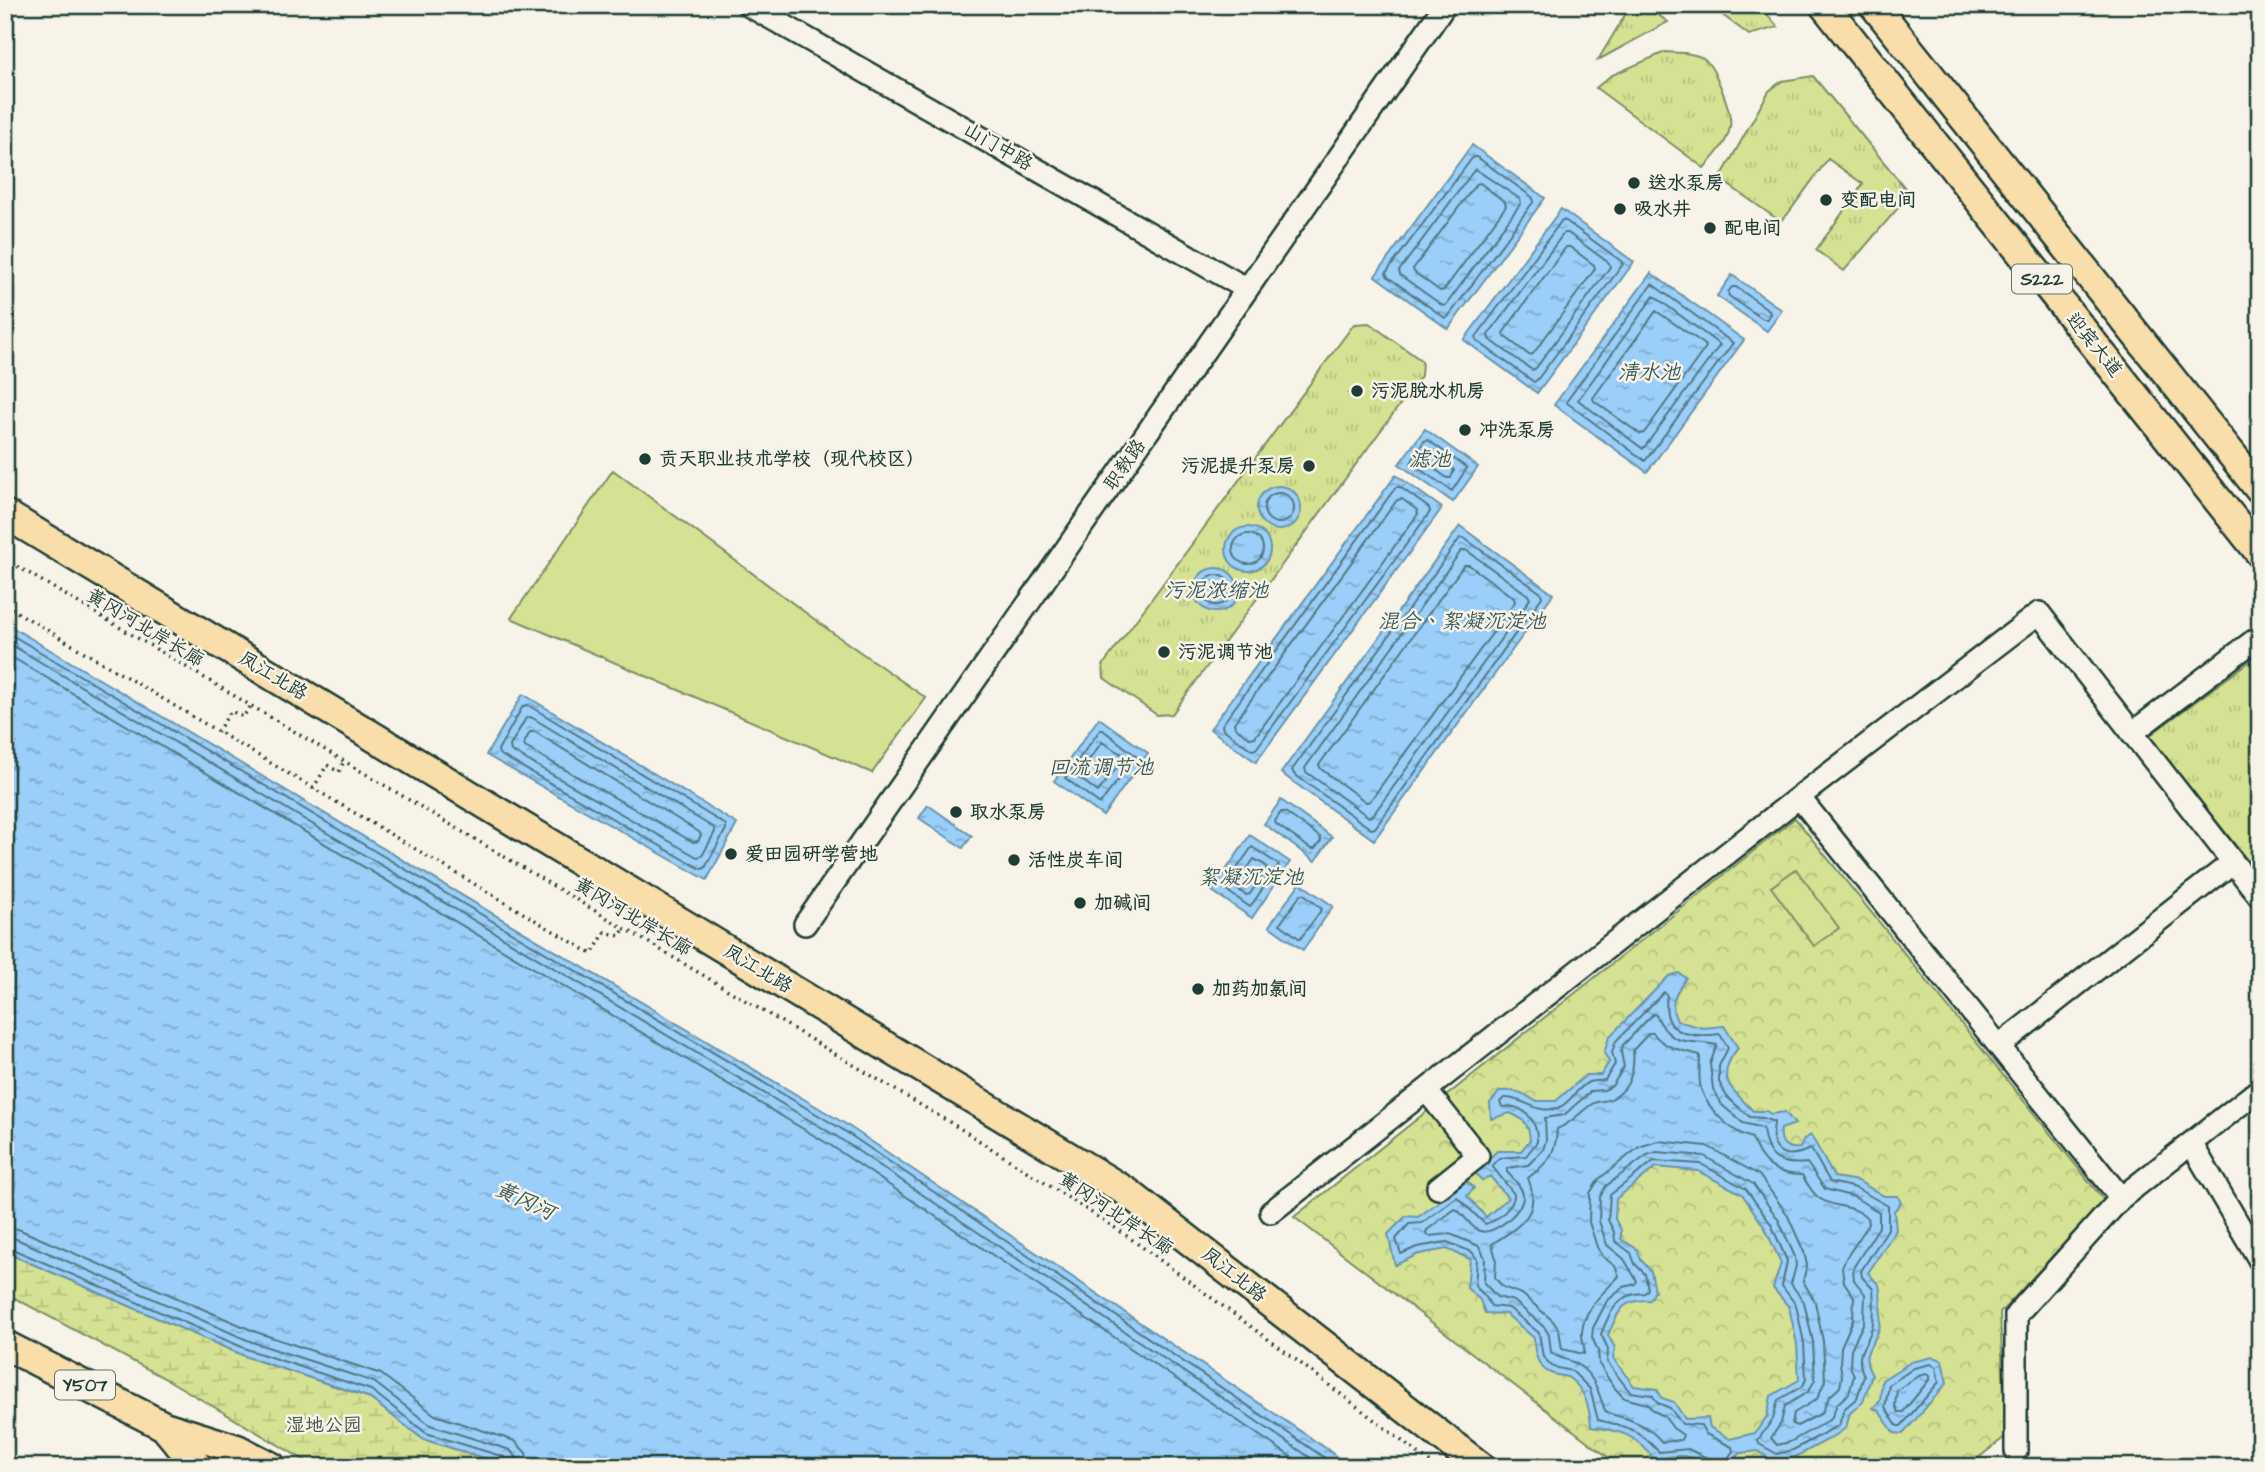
<svg xmlns="http://www.w3.org/2000/svg" width="2265" height="1472" viewBox="0 0 2265 1472" font-family="'Architects Daughter','LXGW WenKai TC',sans-serif">
<style>
.grass{fill:url(#grass-tufts);stroke:#7a8f64;stroke-width:2}
.wetland{fill:url(#wetland-marsh);stroke:#7a8f64;stroke-width:2}
.park{fill:url(#park-crowns);stroke:#7a8f64;stroke-width:2}
.pitch{fill:#d5e193;stroke:#7a8f64;stroke-width:2}
.water{fill:url(#water-ripples);stroke:#6994aa;stroke-width:2;fill-rule:evenodd}
.lines{fill:none;stroke-linecap:round;stroke-linejoin:round}
.shore{stroke:#517782;stroke-width:2}
.minor-casing{stroke:#1f3d34;stroke-width:26}
.major-casing{stroke:#1f3d34;stroke-width:33}
.path{stroke:#1f3d34;stroke-width:3.5;stroke-dasharray:2 5;stroke-linecap:butt}
.minor{stroke:#f7f3e8;stroke-width:21}
.major{stroke:#f9ddab;stroke-width:28}
.poi-dot{fill:#1f3d34;stroke:#f7f3e8;stroke-width:2.5}
.labels{text-anchor:middle;dominant-baseline:central;stroke-width:5;stroke-linejoin:round;paint-order:stroke}
.shield{fill:#f7f3e8;stroke:#60746a;stroke-width:2}
.shield-label{font-size:18px;font-weight:bold;fill:#1f3d34}
.street-label{font-size:19px;fill:#1f3d34;stroke:#f7f3e8}
.poi-label{font-size:19px;font-weight:bold;fill:#1f3d34;stroke:#f7f3e8;text-anchor:start}
.park-label{font-size:19px;fill:#3a5642;stroke:#f7f3e8}
.water-label{font-size:21px;font-style:italic;fill:#385a5b;stroke:#f7f3e8}
</style>
<defs>
<pattern id="grass-tufts" width="24" height="20" patternUnits="userSpaceOnUse" patternTransform="scale(1.75)"><rect width="24" height="20" fill="#d5e193"/><path d="M3 7l-1-3M5 7V3M7 7l1-3M15 17l-1-3M17 17v-4M19 17l1-3" fill="none" stroke="#b6c27f"/></pattern>
<pattern id="wetland-marsh" width="20" height="14" patternUnits="userSpaceOnUse" patternTransform="scale(1.75)"><rect width="20" height="14" fill="#d5e193"/><path d="M1 5h8M5 5V1M11 12h8M15 12V8" fill="none" stroke="#b6c27f"/></pattern>
<pattern id="park-crowns" width="20" height="18" patternUnits="userSpaceOnUse" patternTransform="scale(1.75)"><rect width="20" height="18" fill="#d5e193"/><path d="M2 6a3 3 0 1 1 6 0M12 15a3 3 0 1 1 6 0" fill="none" stroke="#b6c27f"/></pattern>
<pattern id="water-ripples" width="26" height="14" patternUnits="userSpaceOnUse" patternTransform="scale(1.75)"><rect width="26" height="14" fill="#9bcef8"/><path d="M2 4q2-2 4 0t4 0M15 11q2-2 4 0t4 0" fill="none" stroke="#7ea8ca"/></pattern>
</defs>
<rect width="100%" height="100%" fill="#f7f3e8"/>
<filter id="ink" filterUnits="userSpaceOnUse"><feTurbulence type="fractalNoise" baseFrequency=".0143" numOctaves="2"/><feDisplacementMap in="SourceGraphic" scale="14" xChannelSelector="R" yChannelSelector="G"/><feConvolveMatrix kernelMatrix="1 2 1 2 8 2 1 2 1" color-interpolation-filters="sRGB"/></filter>
<g filter="url(#ink)">
<path class="grass" d="M1631 5H1644L1668 22 1598 60Z
M1709 5H1759L1778 27 1749 35Z
M1665 52C1678 53 1692 52 1703 58 1715 66 1733 114 1730 127 1727 144 1715 155 1704 168L1596 88 1610 76Z
M1813 76 1910 194 1844 271 1816 250 1863 184 1828 159 1787 215 1780 221 1720 179 1769 91 1782 81Z
M1369 323 1422 361 1421 376 1172 714 1157 715 1104 678 1103 665 1354 324Z
M2260 654V876L2149 736Z"/>
<path class="wetland" d="M5 1252 247 1357 368 1397 423 1439 512 1467H316L168 1380 5 1293Z"/>
<path class="park" d="M1795 818 2104 1200 2000 1313 2006 1436 1967 1467H1621L1294 1217Z"/>
<path class="pitch" d="M613 470 833 633 926 698 872 773 511 618Z
M1796 869 1839 928 1814 946 1771 887Z"/>
<path class="water" d="M1472 145 1545 198 1448 329 1375 276Z
M1561 209 1634 262 1537 393 1464 340Z
M1651 273 1744 340 1647 472 1554 405Z
M1732 275 1782 310 1767 331 1717 296Z
M1425 429 1478 467 1453 502 1399 464Z
M1396 475 1442 508 1256 762 1210 729Z
M1257 508a22 22 0 1 1 44 0a22 22 0 1 1-44 0Z
M1460 526 1553 594 1374 840 1281 773Z
M1226 549a22 22 0 1 1 44 0a22 22 0 1 1-44 0Z
M1194 590a22 22 0 1 1 44 0a22 22 0 1 1-44 0Z
M5 623 844 1123 1327 1449 1349 1467H512L423 1439 368 1397 247 1357 5 1252Z
M523 694 737 824 707 880 486 755Z
M1099 718 1148 753 1103 816 1054 781Z
M1281 800 1332 837 1315 861 1264 824Z
M928 805 972 836 963 848 919 818Z
M1250 835 1290 862 1252 918 1212 891Z
M1300 883 1333 906 1303 950 1269 926Z
M1679 973 1686 978C1676 993 1668 1003 1677 1021L1703 1028 1724 1026 1738 1048C1713 1079 1732 1088 1753 1111H1766L1771 1114 1785 1112 1795 1124 1781 1129C1779 1143 1786 1150 1800 1148L1804 1139 1811 1135 1834 1177 1858 1181 1884 1196H1898L1901 1203 1894 1211 1896 1230 1868 1273 1879 1285C1881 1294 1881 1313 1880 1324 1877 1346 1857 1350 1872 1375L1863 1402 1850 1413 1846 1428 1833 1437 1795 1457 1775 1462 1758 1451 1741 1453C1721 1472 1711 1463 1688 1457 1678 1454 1665 1458 1655 1461 1637 1434 1621 1431 1591 1427 1590 1408 1585 1389 1569 1378 1564 1375 1558 1376 1553 1374 1537 1369 1534 1353 1534 1338L1506 1314 1485 1313 1480 1300 1467 1288 1470 1259 1447 1249 1419 1254 1395 1265 1388 1234 1406 1216 1418 1217 1467 1181 1474 1188 1467 1196 1486 1217 1508 1198 1490 1176 1482 1181 1475 1172 1497 1151H1521L1530 1140C1529 1124 1524 1119 1510 1113L1491 1119 1490 1103 1500 1091C1515 1090 1523 1092 1535 1101H1556L1586 1075H1601L1609 1062 1604 1053 1609 1037 1669 976ZM1656 1167 1698 1171 1742 1194 1765 1228 1781 1263 1773 1288 1789 1307 1797 1344 1799 1380 1771 1396 1767 1416 1755 1433 1730 1439 1710 1427 1708 1418 1685 1419 1674 1402 1662 1398 1657 1389 1634 1386 1613 1358 1615 1348 1608 1335C1620 1310 1620 1300 1650 1300L1655 1291 1651 1271 1641 1260 1637 1249 1621 1239V1230L1615 1219 1616 1199Z
M1933 1357 1942 1360 1947 1383 1903 1434 1894 1433 1879 1411 1873 1408 1880 1401 1882 1380 1911 1362Z"/>
<g class="lines">
<path class="shore" d="M1473 157H1477L1532 197 1534 201 1448 317 1445 318 1388 277 1386 273Z
M1475 169 1520 199 1521 203 1446 305 1443 306 1400 275 1399 271Z
M1480 183 1505 202 1506 206 1444 290 1440 291 1414 272 1413 269 1476 184Z
M1562 220 1566 221 1621 261 1623 264 1537 380 1534 382 1477 341 1476 337Z
M1564 233H1568L1609 263 1610 267 1536 368 1532 370 1489 339 1488 335Z
M1566 247H1570L1594 265 1595 269 1533 354 1529 355 1504 336 1503 333Z
M1652 284 1733 343 1645 461 1566 402Z
M1732 287H1736L1769 310 1770 314 1767 319H1763L1729 296 1728 292Z
M1654 296 1720 345 1643 449 1578 400Z
M1656 311 1704 344 1706 347 1644 433 1640 434 1594 401 1593 398Z
M1428 440 1467 468 1452 491 1411 463 1424 441Z
M1431 453 1454 470 1451 478H1447L1424 461 1426 453Z
M1396 487H1400L1429 508 1430 512 1256 749 1252 750 1223 729 1222 725Z
M1264 508a15 15 0 1 1 30 0a15 15 0 1 1-30 0Z
M1402 499 1417 510 1418 514 1255 737 1250 738 1235 727 1234 723 1397 500Z
M1233 549a15 15 0 1 1 30 0a15 15 0 1 1-30 0Z
M1460 538H1464L1541 593 1542 597 1375 828 1371 829 1294 774 1292 770Z
M1466 550 1528 595 1530 599 1373 815 1369 817 1306 772 1305 768 1461 551Z
M1464 565H1469L1514 598 1515 602 1370 801 1366 802 1321 769 1319 765Z
M1201 590a15 15 0 1 1 30 0a15 15 0 1 1-30 0Z
M5 631 840 1128 1338 1467
M5 641 836 1136 1324 1467
M5 653 830 1145 1306 1467
M528 705 726 825V829L705 868 701 869 499 754 498 750 523 706Z
M531 717 714 828 715 832 702 856 697 857 511 751 510 746 526 718Z
M1100 730H1103L1136 756 1100 804 1065 778Z
M530 732H535L699 832 701 835 698 841 693 842 525 747 524 743Z
M1102 742 1123 755 1124 758 1098 792 1077 776Z
M1281 812H1285L1320 837 1321 841 1315 849H1311L1276 824 1275 821Z
M1252 847 1279 865 1250 907 1223 888Z
M1254 859 1265 865 1267 868 1250 894 1246 895 1237 889 1236 885Z
M1301 894H1304L1322 909 1300 939 1280 924Z
M1653 1014 1656 1015C1673 1050 1687 1038 1717 1045L1710 1064 1713 1089 1722 1105 1743 1123 1763 1128C1766 1158 1778 1166 1807 1163L1825 1189 1854 1197 1879 1212V1227L1853 1268 1854 1280 1865 1294 1864 1322 1851 1349 1850 1366 1854 1376 1849 1393 1837 1404 1831 1419 1790 1442 1777 1445 1771 1438 1781 1423 1785 1406 1808 1392 1815 1380 1813 1342 1804 1302 1791 1284 1796 1266 1795 1257 1778 1219 1753 1184 1704 1156 1657 1152 1647 1155 1606 1186 1600 1197 1599 1221 1607 1245 1624 1259 1637 1281 1635 1284 1624 1287 1607 1301 1593 1328 1592 1337 1598 1351 1599 1364 1613 1386 1624 1398 1647 1404 1654 1411 1664 1416 1673 1428 1683 1435 1681 1440 1662 1442C1647 1424 1628 1418 1606 1413 1598 1393 1597 1378 1577 1364 1567 1358 1559 1360 1551 1352L1549 1335 1545 1328 1514 1301 1497 1297 1484 1283 1485 1258 1479 1246 1450 1234 1429 1236 1426 1234 1427 1230 1455 1209C1465 1214 1470 1228 1480 1231 1494 1236 1525 1210 1523 1195 1522 1186 1513 1179 1507 1172V1168L1528 1165 1543 1150 1546 1140 1545 1118 1564 1115 1591 1091 1604 1090 1612 1086 1624 1067 1621 1052 1623 1045Z
M1649 1033H1653C1665 1049 1682 1050 1700 1055 1700 1066 1698 1078 1701 1089 1708 1110 1731 1132 1752 1138 1760 1163 1775 1175 1802 1175 1807 1183 1811 1192 1819 1198 1834 1209 1851 1203 1868 1218L1869 1224 1846 1258 1842 1268 1844 1282 1854 1297 1853 1320 1841 1347 1840 1364 1842 1376 1840 1387 1829 1397 1822 1413 1797 1426 1792 1424 1794 1413 1817 1399 1825 1381 1823 1341 1815 1302 1803 1281 1807 1265 1804 1252 1787 1214 1759 1175 1707 1146 1658 1141 1639 1147 1599 1179 1590 1193 1589 1222 1597 1247 1603 1257 1615 1266 1619 1276C1605 1292 1584 1307 1582 1332 1581 1341 1586 1347 1584 1354L1562 1349 1559 1330 1553 1321 1522 1294 1503 1287 1495 1278 1496 1259 1492 1244C1521 1225 1542 1214 1528 1178 1548 1163 1556 1154 1557 1129 1573 1122 1579 1113 1592 1104 1599 1100 1606 1102 1613 1098 1631 1089 1635 1067 1633 1050Z
M5 1227 18 1229 256 1332 381 1374 435 1415 515 1441 526 1453 529 1467
M5 1237 14 1238 252 1342 374 1382 430 1425 510 1450 517 1458 518 1467
M5 1246 249 1350 371 1390 426 1433 504 1457 508 1461 509 1467
M1931 1364 1936 1367 1939 1382 1901 1426H1897L1885 1407 1889 1385 1914 1368Z
M1926 1374 1929 1376V1380L1903 1412H1898L1895 1405 1897 1390 1918 1376Z
M1710 1467 1707 1458 1688 1449 1659 1452C1636 1427 1630 1428 1598 1420L1590 1389 1572 1371 1553 1367 1543 1357 1539 1333 1509 1308 1491 1306 1485 1296 1475 1286 1477 1259 1472 1252 1447 1242 1417 1247 1401 1254 1396 1239 1409 1224 1422 1223 1457 1197 1485 1224C1497 1221 1515 1206 1514 1194L1492 1166 1500 1158 1526 1156 1537 1142C1538 1121 1524 1103 1502 1107L1500 1102 1504 1098C1524 1097 1536 1115 1558 1108 1570 1104 1577 1087 1589 1082 1594 1080 1600 1082 1605 1080L1615 1064 1612 1052 1616 1041 1664 992 1667 996C1661 1034 1688 1038 1720 1034L1728 1048 1719 1066V1082L1727 1097 1750 1117 1763 1118 1774 1122C1774 1127 1772 1134 1773 1139 1778 1162 1799 1154 1811 1149L1830 1182 1856 1188 1888 1206V1229L1861 1271 1862 1277 1873 1289C1874 1297 1874 1315 1873 1323 1870 1346 1852 1349 1864 1376L1857 1398 1844 1409 1839 1425 1793 1450 1777 1454 1759 1444 1758 1440 1773 1419 1778 1400 1803 1386 1806 1379 1804 1343 1796 1305 1782 1286 1787 1261 1771 1224 1746 1189 1701 1164 1654 1161 1610 1195 1608 1220 1614 1232 1615 1241 1631 1253 1635 1264 1645 1274 1648 1289 1645 1293C1618 1293 1610 1311 1601 1334L1608 1349 1607 1362 1630 1392 1652 1395 1658 1403 1670 1408 1682 1424 1701 1425 1706 1434 1732 1447 1733 1451 1726 1461 1725 1467"/>
<defs>
<path id="minor" d="M748 5 1247 289
M2132 733 2260 636
M1799 797 2121 1198
M805 924 1445 5
M1999 1046 2233 862
M1426 1090 1478 1156 1438 1188
M2191 1143 2260 1261
M1271 1212 1799 797 2039 613 2260 897
M2016 1451V1315L2121 1198 2260 1089"/>
<path id="major" d="M1824 5 2260 553
M1874 5 2260 490
M5 514 1127 1192 1481 1467
M5 1345 164 1426 237 1449 272 1467
M164 1426 198 1467"/>
</defs>
<use href="#minor" class="minor-casing"/>
<use href="#major" class="major-casing"/>
<path class="path" d="M5 559 961 1129 1123 1233 1287 1353 1436 1467
M5 605 592 954 605 932 620 936 624 929
M217 732 231 711 243 717 250 707
M313 789 327 765 339 772 343 763"/>
<use href="#minor" class="minor"/>
<use href="#major" class="major"/>
</g>
</g>
<g class="poi-dot">
<circle cx="1634" cy="183" r="7"/>
<circle cx="1826" cy="200" r="7"/>
<circle cx="1620" cy="209" r="7"/>
<circle cx="1710" cy="228" r="7"/>
<circle cx="1357" cy="391" r="7"/>
<circle cx="1465" cy="430" r="7"/>
<circle cx="645" cy="459" r="7"/>
<circle cx="1309" cy="466" r="7"/>
<circle cx="1164" cy="652" r="7"/>
<circle cx="956" cy="812" r="7"/>
<circle cx="731" cy="854" r="7"/>
<circle cx="1014" cy="860" r="7"/>
<circle cx="1080" cy="903" r="7"/>
<circle cx="1198" cy="989" r="7"/>
</g>
<g class="labels">
<g class="shield">
<rect x="2012" y="264.5" width="60" height="29" rx="5"/>
<rect x="55" y="1370.5" width="60" height="29" rx="5"/>
</g>
<g class="shield-label">
<text x="2042" y="279">S222</text>
<text x="85" y="1385">Y507</text>
</g>
<g class="street-label">
<text transform="translate(998 147) rotate(30)">山门中路</text>
<text transform="translate(2094 345) rotate(51)">迎宾大道</text>
<text transform="translate(1125 465) rotate(-55)">职教路</text>
<text transform="translate(145 628) rotate(31)">黄冈河北岸长廊</text>
<text transform="translate(273 676) rotate(31)">凤江北路</text>
<text transform="translate(633 917) rotate(31)">黄冈河北岸长廊</text>
<text transform="translate(758 969) rotate(31)">凤江北路</text>
<text transform="translate(1116 1214) rotate(34)">黄冈河北岸长廊</text>
<text transform="translate(1234 1275) rotate(38)">凤江北路</text>
</g>
<g class="poi-label">
<text x="1648" y="183">送水泵房</text>
<text x="1840" y="200">变配电间</text>
<text x="1634" y="209">吸水井</text>
<text x="1724" y="228">配电间</text>
<text x="1371" y="391">污泥脱水机房</text>
<text x="1479" y="430">冲洗泵房</text>
<text x="659" y="459">贡天职业技术学校（现代校区）</text>
<text x="1295" y="466" text-anchor="end">污泥提升泵房</text>
<text x="1178" y="652">污泥调节池</text>
<text x="970" y="812">取水泵房</text>
<text x="745" y="854">爱田园研学营地</text>
<text x="1028" y="860">活性炭车间</text>
<text x="1094" y="903">加碱间</text>
<text x="1212" y="989">加药加氯间</text>
</g>
<g class="park-label">
<text x="324" y="1425">湿地公园</text>
</g>
<g class="water-label">
<text x="1649" y="372">清水池</text>
<text x="1430" y="459">滤池</text>
<text x="1216" y="590">污泥浓缩池</text>
<text x="1462" y="621">混合、絮凝沉淀池</text>
<text x="1101" y="767">回流调节池</text>
<text x="1251" y="877">絮凝沉淀池</text>
<text transform="translate(525 1201) rotate(25)">黄冈河</text>
</g>
</g>
<rect width="2265" height="1472" fill="none" stroke="#f7f3e8" stroke-width="28"/>
<rect x="14" y="14" width="2237" height="1444" fill="none" stroke="#1f3d34" stroke-width="2.5" filter="url(#ink)"/>
</svg>
